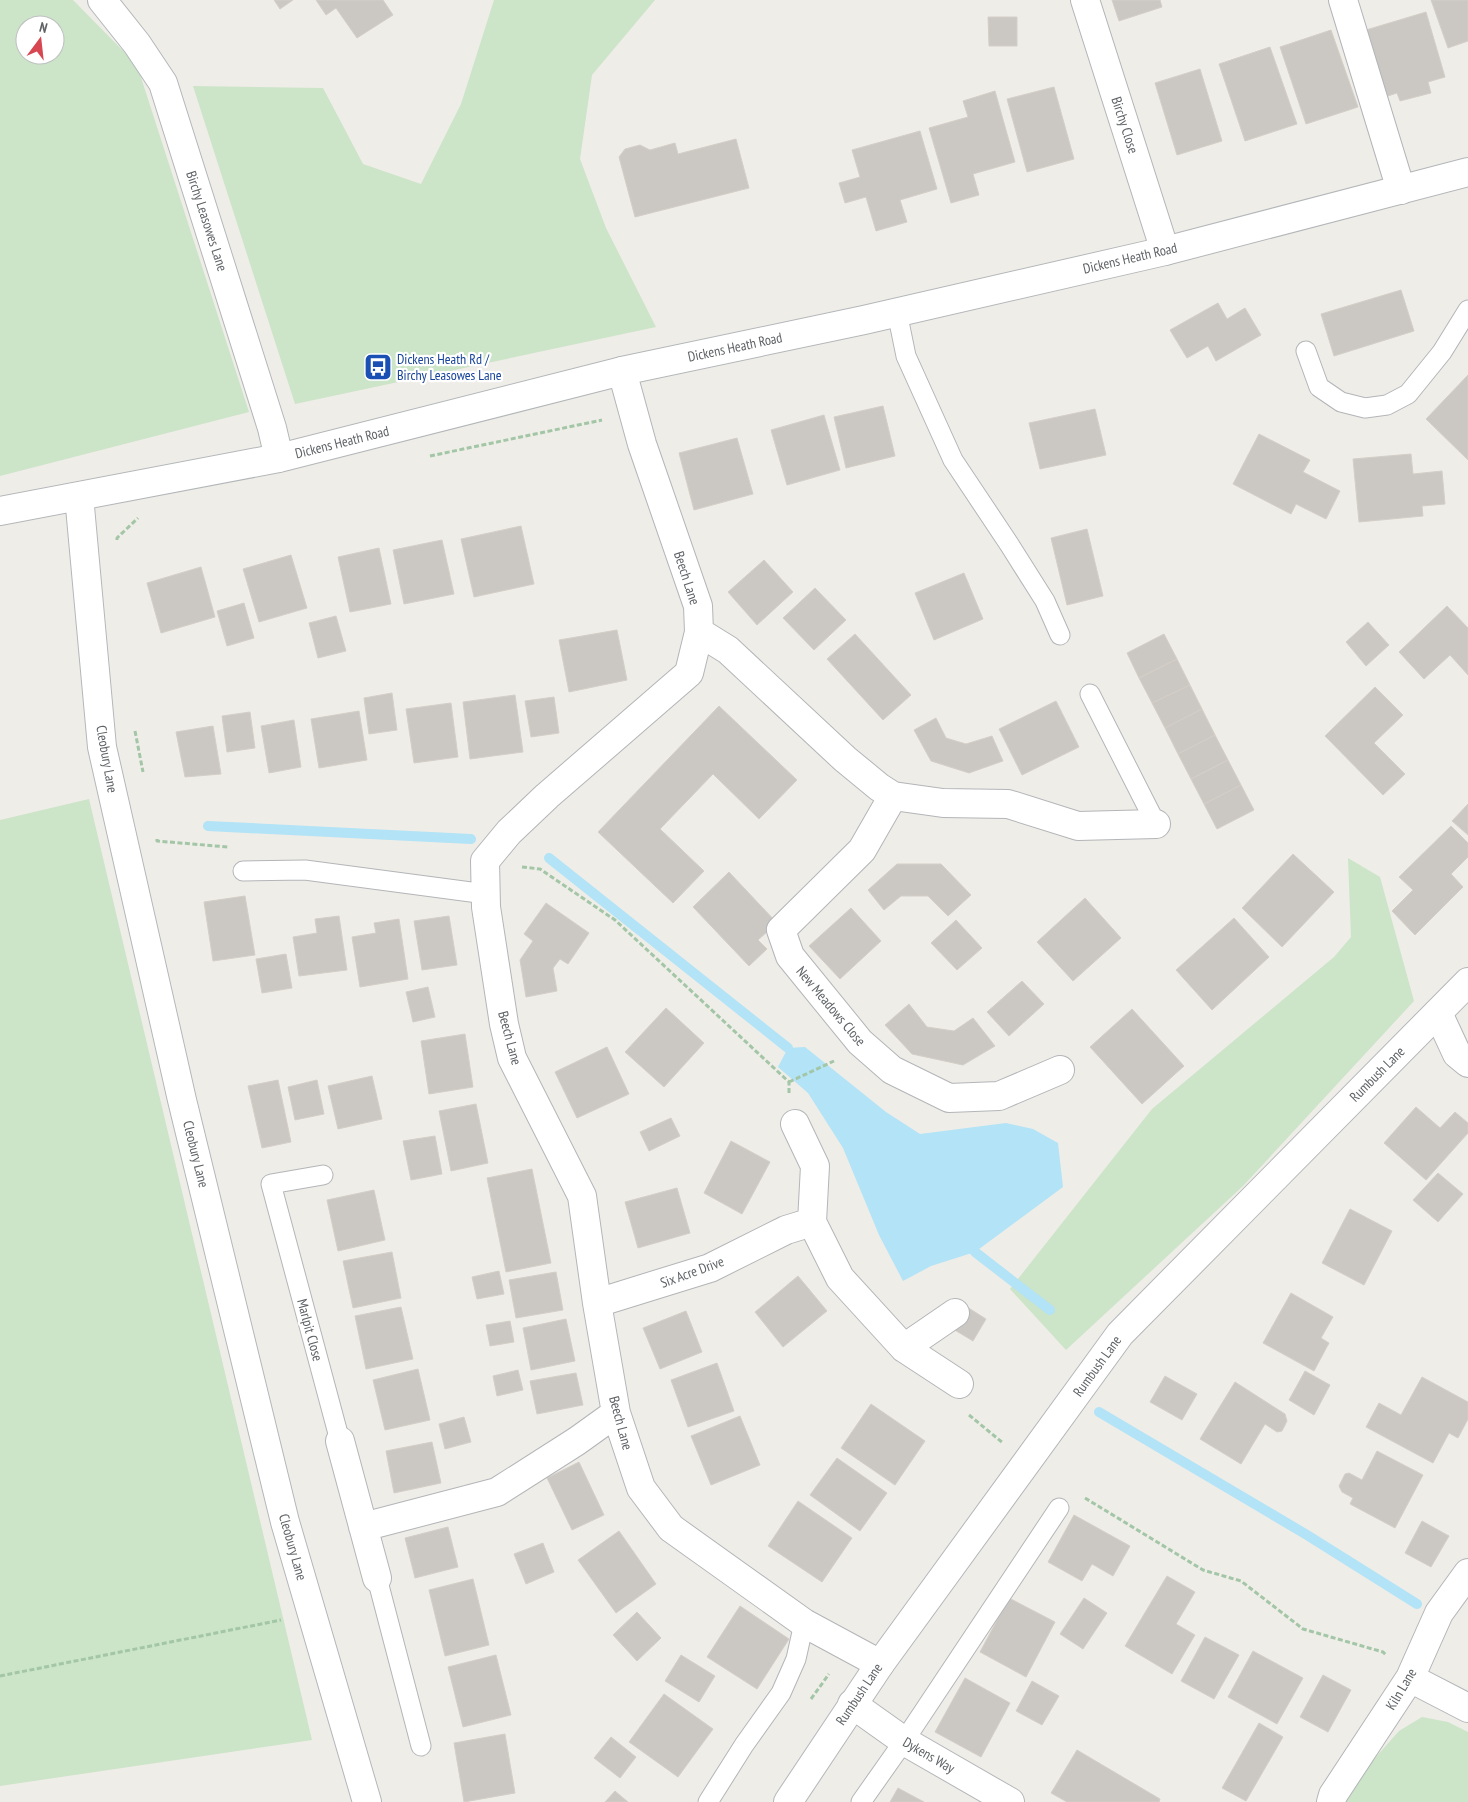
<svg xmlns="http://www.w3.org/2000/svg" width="1468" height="1802" viewBox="0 0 1468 1802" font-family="'PT Sans Narrow',sans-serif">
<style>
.green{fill:#cce4c8;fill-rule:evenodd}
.water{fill:#b2e3f6}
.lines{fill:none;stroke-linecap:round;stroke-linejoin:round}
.stream{stroke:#b2e3f6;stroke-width:10}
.building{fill:#cbc8c4;stroke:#d4cec7}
.lane-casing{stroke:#b3b5b8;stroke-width:21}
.street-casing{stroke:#b3b5b8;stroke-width:30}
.secondary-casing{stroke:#b4b7ba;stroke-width:30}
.path{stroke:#a3c6a7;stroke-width:3;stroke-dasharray:5 2.5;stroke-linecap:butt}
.lane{stroke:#fff;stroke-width:19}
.street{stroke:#fff;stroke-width:28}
.secondary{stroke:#fff;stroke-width:28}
.labels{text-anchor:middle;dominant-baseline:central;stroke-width:4.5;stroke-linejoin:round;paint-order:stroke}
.street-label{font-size:14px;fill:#5f6366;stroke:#fff}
.transit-label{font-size:14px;fill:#164399;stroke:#fff;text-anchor:start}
</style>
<rect width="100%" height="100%" fill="#efede8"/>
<path class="green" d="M0 0H73L137 65 249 412 0 476ZM25 25H55V55H25Z
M494 0H655L592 75 580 159 606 228 656 327 295 404 193 86 323 88 363 164 421 184 461 104Z
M89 799 312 1740 0 1786V820Z
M1348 858 1380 877 1414 1001 1243 1186 1066 1350 1010 1289 1152 1109 1334 957 1351 937Z
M1422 1717 1448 1722 1468 1732V1802H1341L1367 1767 1399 1731Z"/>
<path class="water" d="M805 1047 886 1112 920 1134 1006 1123 1033 1129 1058 1143 1063 1187 975 1252 931 1266 903 1281 879 1235 843 1148 808 1093 778 1067 788 1048Z"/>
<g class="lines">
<path class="stream" d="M208 826 471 839
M549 858 788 1048
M975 1252 1050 1310
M1099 1412 1307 1535 1417 1604"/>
</g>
<path class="building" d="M274 0H293L280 9Z
M316 0H383L393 15 357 38 336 8 326 15Z
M1112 0H1160L1162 7 1119 21Z
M1431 0H1468V41L1448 48Z
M1426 12 1445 77 1428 82 1431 93 1400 101 1397 93 1385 97 1366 30Z
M988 17H1017V46H989Z
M1331 30 1358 107 1306 124 1280 47Z
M1270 47 1297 124 1245 141 1219 64Z
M1200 69 1222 141 1177 155 1155 83Z
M1054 87 1074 159 1027 172 1007 99Z
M995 91 1015 162 973 174 979 195 951 203 929 128 968 117 963 101Z
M920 131 937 189 900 200 907 222 876 231 866 197 845 203 839 183 860 177 852 150Z
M736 139 749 188 635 217 619 157 625 149 640 145 650 150 675 143 678 154Z
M1401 290 1414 331 1334 356 1321 314Z
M1218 303 1227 319 1245 308 1261 335 1216 361 1208 346 1187 358 1170 330Z
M1468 375V460L1426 419Z
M883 406 895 456 846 468 834 417Z
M1095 409 1106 455 1040 469 1029 423Z
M824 415 840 470 787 485 771 430Z
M1259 434 1310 460 1303 472 1340 491 1326 519 1296 504 1291 514 1233 484Z
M737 438 753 494 694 510 679 453Z
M1411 454 1413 474 1442 471 1445 504 1422 506 1423 516 1359 522 1353 459Z
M521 526 534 584 474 597 461 539Z
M1087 529 1103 596 1067 605 1051 538Z
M442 540 454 594 404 604 393 550Z
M379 548 391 604 350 612 338 557Z
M291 555 307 608 259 622 243 569Z
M764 560 793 592 757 625 728 592Z
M201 567 215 617 161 633 147 583Z
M964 573 983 619 934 640 915 593Z
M815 588 846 620 814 650 783 618Z
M244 603 254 638 227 646 217 611Z
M1447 606 1468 628V675L1450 655 1424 679 1399 652Z
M336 616 346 651 318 658 309 623Z
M1368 622 1389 645 1366 666 1346 642Z
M617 630 627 680 569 692 559 640Z
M855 634 911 695 883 720 827 659Z
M1164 634 1177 659 1139 678 1127 653Z
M1177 659 1190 685 1152 703 1139 678Z
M1190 685 1202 709 1165 728 1152 703Z
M1375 687 1403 715 1374 743 1405 774 1383 795 1325 736Z
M392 693 397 730 369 734 364 698Z
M515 695 523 752 470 759 463 702Z
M554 697 559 733 531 737 525 701Z
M1056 701 1079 747 1022 775 999 729Z
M451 703 458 757 414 763 406 709Z
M719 706 797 780 759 819 713 774 660 829 704 871 673 903 598 832Z
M1202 709 1215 735 1178 754 1165 728Z
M359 711 367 760 319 768 311 719Z
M250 712 255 748 227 752 222 716Z
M936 718 946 738 966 744 992 736 1003 761 969 773 931 761 914 730Z
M294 720 301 767 269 773 261 726Z
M213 726 221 774 185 777 176 732Z
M1215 735 1228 760 1191 779 1178 754Z
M1228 760 1241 785 1204 804 1191 779Z
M1241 785 1254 810 1217 829 1204 804Z
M1468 804V835L1452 821Z
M1451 826 1468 843V857L1451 874 1463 887 1415 935 1392 911 1413 890 1399 877Z
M1293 854 1334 892 1282 947 1242 908Z
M897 864H941L971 895 948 916 928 896H901L884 910 868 890Z
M729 872 777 923 758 940 767 949 749 966 693 907Z
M245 896 255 955 213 961 204 902Z
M1085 898 1121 938 1073 981 1037 942Z
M546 903 589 933 568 964 560 959 553 968 557 991 526 997 520 960 533 941 524 934Z
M851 908 881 941 840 979 809 946Z
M339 916 347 970 299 976 293 937 317 933 315 919Z
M449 916 457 965 422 970 414 921Z
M1234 918 1269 957 1212 1010 1176 970Z
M399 919 408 979 360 987 352 937 376 933 374 923Z
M956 920 982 948 957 970 931 943Z
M286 954 292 988 262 993 256 959Z
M1022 981 1044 1004 1009 1036 987 1012Z
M428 987 435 1017 413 1022 406 992Z
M909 1004 927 1027 954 1031 973 1018 995 1046 963 1065 912 1054 885 1025Z
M666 1008 704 1043 664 1087 625 1052Z
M1132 1009 1184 1066 1142 1104 1090 1047Z
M465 1034 473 1087 429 1094 421 1041Z
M607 1047 629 1094 577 1118 555 1072Z
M372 1076 382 1119 338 1129 328 1086Z
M278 1080 291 1142 262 1148 248 1086Z
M317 1080 324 1114 295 1120 288 1087Z
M476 1104 488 1163 451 1171 439 1111Z
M1416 1107 1440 1128 1455 1112 1468 1123V1133L1426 1180 1384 1143Z
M671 1118 680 1136 649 1151 640 1132Z
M435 1136 442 1174 411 1180 403 1141Z
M731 1141 770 1162 742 1214 704 1193Z
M532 1169 551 1263 506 1272 487 1178Z
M1438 1173 1463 1194 1438 1222 1413 1200Z
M677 1188 690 1233 638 1248 625 1202Z
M374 1190 385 1240 338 1251 327 1200Z
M1350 1209 1392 1231 1364 1285 1322 1263Z
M392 1252 401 1298 353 1308 343 1261Z
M499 1271 504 1294 477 1299 472 1277Z
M556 1272 563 1310 516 1318 509 1280Z
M798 1276 827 1311 783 1347 755 1312Z
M1291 1293 1333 1317 1321 1338 1329 1343 1314 1371 1263 1343Z
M401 1307 413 1359 366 1369 355 1316Z
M967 1307 986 1319 973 1341 953 1329Z
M686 1311 702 1352 660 1369 643 1328Z
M566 1319 575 1361 531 1370 523 1328Z
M510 1321 514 1342 490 1346 486 1325Z
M717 1363 734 1411 688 1427 671 1380Z
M418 1369 430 1420 385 1430 373 1380Z
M518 1370 523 1390 497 1396 493 1376Z
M1305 1371 1330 1385 1314 1415 1289 1400Z
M576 1373 583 1405 537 1414 530 1381Z
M1165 1376 1197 1394 1182 1420 1150 1402Z
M1422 1377 1468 1402V1419L1458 1438 1449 1433 1433 1463 1366 1427 1379 1403 1401 1415Z
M1235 1382 1285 1414 1287 1421 1282 1431 1277 1432 1265 1424 1241 1464 1200 1439Z
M871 1404 925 1441 895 1485 841 1448Z
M740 1416 760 1465 711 1485 691 1436Z
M464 1417 471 1442 445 1449 439 1424Z
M432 1442 441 1483 394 1493 386 1451Z
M1377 1451 1423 1475 1395 1528 1350 1504 1353 1498 1342 1492 1339 1486 1345 1474 1349 1473 1362 1480Z
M837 1458 887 1493 860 1531 810 1495Z
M579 1462 604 1515 572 1530 547 1478Z
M798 1501 852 1538 822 1582 768 1546Z
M1074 1515 1130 1546 1113 1576 1092 1564 1082 1581 1048 1562Z
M1422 1521 1449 1536 1431 1567 1405 1553Z
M448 1527 458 1567 415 1578 405 1538Z
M619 1531 656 1584 616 1613 578 1560Z
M543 1543 554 1572 526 1584 514 1554Z
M1167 1576 1195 1592 1176 1624 1195 1635 1172 1674 1125 1646Z
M473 1579 489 1645 445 1656 429 1590Z
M1009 1598 1055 1622 1026 1677 980 1652Z
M1084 1598 1107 1613 1083 1649 1060 1634Z
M740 1606 789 1639 757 1689 707 1657Z
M637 1612 661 1638 637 1661 613 1635Z
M1205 1637 1239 1655 1214 1699 1181 1681Z
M1253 1651 1303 1678 1277 1724 1228 1697Z
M496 1655 511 1715 463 1727 448 1667Z
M681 1655 715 1676 699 1702 665 1681Z
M1323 1675 1351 1690 1328 1732 1300 1717Z
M965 1678 1010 1703 981 1757 935 1732Z
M1032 1681 1059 1696 1042 1725 1016 1711Z
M664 1694 713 1729 678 1777 629 1742Z
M1259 1723 1283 1737 1246 1801 1222 1788Z
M505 1734 515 1793 464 1802 454 1743Z
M611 1737 636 1757 620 1778 594 1758Z
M1077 1750 1160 1799 1159 1802H1067L1051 1793Z
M898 1788 924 1802H890Z
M615 1791 628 1802H605Z"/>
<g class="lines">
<defs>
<path id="lane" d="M897 312 906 356 953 460 1009 544 1045 601 1060 635
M1306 351 1319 387 1341 402 1365 408 1387 405 1408 394 1442 352 1468 310
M1090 694 1156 824
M243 871 305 870 486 894
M323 1175 271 1184 340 1441
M377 1578 421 1746
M708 1802 744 1745 781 1693 796 1659 804 1623
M861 1802 904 1741 1059 1508"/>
<path id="street" d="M1085 0 1165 251
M1343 0 1401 190
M622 371 642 444 698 606 699 632 689 673 547 796 509 832 485 861 486 907 504 1024 512 1058 582 1196 597 1303 616 1413 641 1488 671 1528 804 1623 880 1664
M699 632 728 650 845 759 879 787 893 796
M1438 1013 1457 1054 1468 1063
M1060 1070 999 1096 949 1098 892 1070 860 1042 790 956 781 930 862 850 893 796 943 803 1008 804 1078 826 1156 824
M812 1222 840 1278 904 1348 959 1384
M597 1303 710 1268 786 1230 812 1222 815 1166 795 1124
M904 1348 955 1313
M340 1441 377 1578
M363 1527 497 1492 577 1441 616 1413
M1410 1678 1468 1708
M852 1704 904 1741 1010 1802
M1331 1802 1333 1795 1410 1678 1439 1613 1468 1573"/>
<path id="secondary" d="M102 0 137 44 163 83 272 428 279 458
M79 496 102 747 182 1100 285 1522 367 1802
M0 511 279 458 622 371 864 320 1165 251 1468 172
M788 1802 880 1664 1120 1334 1468 982"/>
</defs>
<use href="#lane" class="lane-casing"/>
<use href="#street" class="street-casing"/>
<use href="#secondary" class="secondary-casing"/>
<path class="path" d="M430 456 602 420
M117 540V538L138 518
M135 731 143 772
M157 839V841L228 847
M522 867 540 869 615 920 789 1082V1094
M789 1082 834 1061
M969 1415 1003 1443
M1085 1498 1203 1570 1241 1581 1303 1629 1383 1652 1386 1655
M0 1676 281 1620
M811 1699 829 1674"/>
<use href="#lane" class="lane"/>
<use href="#street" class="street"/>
<use href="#secondary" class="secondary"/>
</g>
<defs>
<symbol id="bus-square" viewBox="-11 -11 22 22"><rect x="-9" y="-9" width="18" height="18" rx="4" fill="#1a4fb4" stroke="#fff"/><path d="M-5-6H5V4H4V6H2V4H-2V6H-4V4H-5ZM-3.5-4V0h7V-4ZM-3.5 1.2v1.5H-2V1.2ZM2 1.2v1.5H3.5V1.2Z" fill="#fff"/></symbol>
</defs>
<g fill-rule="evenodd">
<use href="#bus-square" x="362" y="351" width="32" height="32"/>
</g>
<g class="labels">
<g class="street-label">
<text transform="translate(1125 125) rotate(72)">Birchy Close</text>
<text transform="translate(207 221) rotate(72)">Birchy Leasowes Lane</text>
<text transform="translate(1130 258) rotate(-13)">Dickens Heath Road</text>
<text transform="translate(735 347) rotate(-12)">Dickens Heath Road</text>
<text transform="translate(342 442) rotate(-14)">Dickens Heath Road</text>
<text transform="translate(687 578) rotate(72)">Beech Lane</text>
<text transform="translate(107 759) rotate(80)">Cleobury Lane</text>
<text transform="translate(831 1006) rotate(50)">New Meadows Close</text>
<text transform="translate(510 1038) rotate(75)">Beech Lane</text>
<text transform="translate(1377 1074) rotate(-45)">Rumbush Lane</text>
<text transform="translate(196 1154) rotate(76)">Cleobury Lane</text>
<text transform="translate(692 1272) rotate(-20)">Six Acre Drive</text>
<text transform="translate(310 1330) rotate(75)">Marlpit Close</text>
<text transform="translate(1097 1366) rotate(-54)">Rumbush Lane</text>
<text transform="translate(621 1423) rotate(75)">Beech Lane</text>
<text transform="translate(293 1547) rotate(74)">Cleobury Lane</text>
<text transform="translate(1401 1689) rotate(-59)">Kiln Lane</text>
<text transform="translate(859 1694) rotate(-56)">Rumbush Lane</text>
<text transform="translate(929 1755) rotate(30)">Dykens Way</text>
</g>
<g class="transit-label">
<text x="397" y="359">Dickens Heath Rd /<tspan x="397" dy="16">Birchy Leasowes Lane</tspan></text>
</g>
</g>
<g transform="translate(40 40) rotate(15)"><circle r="24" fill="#ffffff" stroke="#bfc1c2"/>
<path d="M0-4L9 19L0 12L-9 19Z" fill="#d64752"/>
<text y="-8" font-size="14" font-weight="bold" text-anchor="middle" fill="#5f6366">N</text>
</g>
</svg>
